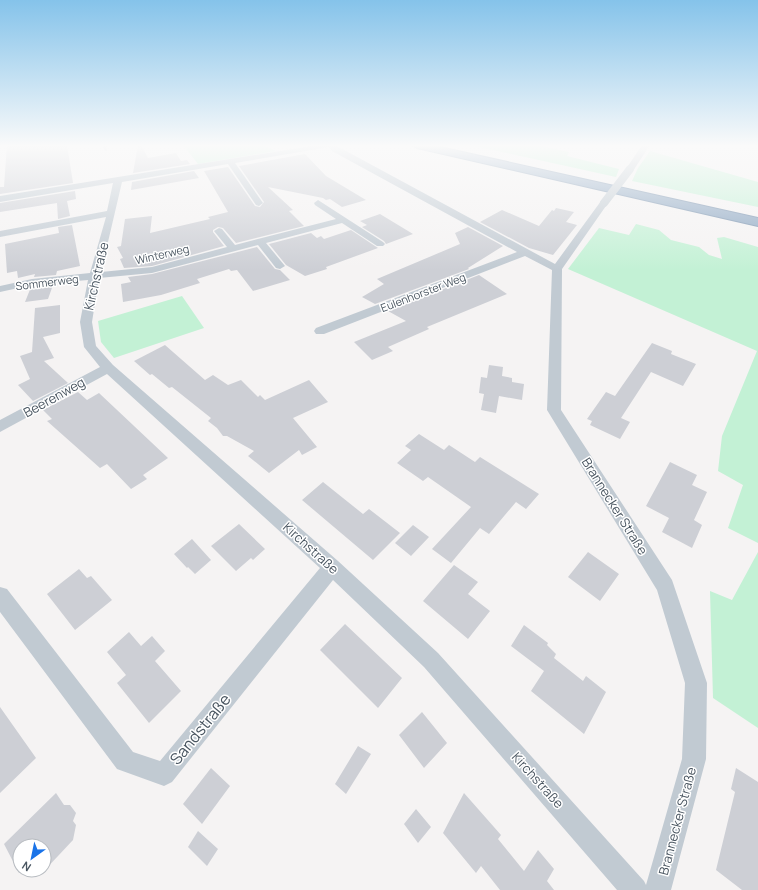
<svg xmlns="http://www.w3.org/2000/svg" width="758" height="890" viewBox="0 0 758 890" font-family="Manrope,sans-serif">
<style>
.green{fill:#c3f1d5}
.building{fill:#cdcfd5}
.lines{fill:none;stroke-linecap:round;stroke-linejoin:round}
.highway-casing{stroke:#7690ad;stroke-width:2}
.lane{fill:#c1cad2;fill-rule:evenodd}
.street{fill:#c1cad2;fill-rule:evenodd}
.highway{fill:#8ba5c1;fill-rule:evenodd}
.street-bridge{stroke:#c1cad2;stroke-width:8}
.labels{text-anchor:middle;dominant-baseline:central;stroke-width:3;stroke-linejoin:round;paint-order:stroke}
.far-street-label{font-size:11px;fill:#4a5661;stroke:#fff}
.street-label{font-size:13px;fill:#4a5661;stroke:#fff}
.near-street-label{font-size:16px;fill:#4a5661;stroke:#fff}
</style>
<rect width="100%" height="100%" fill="#f5f3f3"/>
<path class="green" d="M183 145H263L276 151 198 164Z
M470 145H538L569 152 567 156 619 169 616 177Z
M650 151 758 182V207L632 181 638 168Z
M636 224 659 230 671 240 699 247 709 255 722 259 717 238 724 237 758 247V543L728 528 743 485 718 471 722 436 757 351 568 269 599 228 629 235Z
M182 296 204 328 114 358 101 342 98 321Z
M758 552V728L713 698 710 591 732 600Z"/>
<path class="building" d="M7 145H67L73 183 0 194V187H4Z
M138 145H141L148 158 176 153 181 161 187 160 190 164 133 173Z
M305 154 326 176 366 200 342 207 330 199 326 200 323 198 268 187 293 210 289 211 304 226 236 243 223 228 218 227 213 230V232L224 246 152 266 124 268 120 259 123 258 117 247 121 246 125 219 152 216 150 233 210 219 208 217 228 212 204 171 228 167 255 206 260 207 264 202 239 166Z
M194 171 199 178 131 190 132 182Z
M75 191 76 199 67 201 70 216 58 219 57 203 0 212V203Z
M556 208 574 212 566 222 577 225 553 255 529 248 480 222 502 210 539 226 552 210 554 211Z
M380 214 413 234 386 244 384 241 362 227 367 225 360 221Z
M72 225 80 266 57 271 56 275 34 277 35 274 18 278 17 271 7 273 5 244 59 233 58 227Z
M468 227 503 246 468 268 469 269 375 304 362 297 384 284 377 279 460 244 455 233Z
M351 230 378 248 326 267 327 269 305 276 286 265 269 244 311 233 317 238 321 236 324 239Z
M257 247 275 269 280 270 290 280 253 291 237 270 231 271 229 269 197 279 200 283 161 295 123 302 121 284 131 282 128 277 152 274Z
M479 275 507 294 427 327 429 329 388 347 393 351 372 360 354 342 406 321 388 311Z
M53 285 48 299 25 302 31 287Z
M60 305V333L43 337 54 358 44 361 68 383 33 401 18 385 30 379 20 356 32 352 35 308Z
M652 343 672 351 671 354 696 364 683 386 651 372 621 418 630 422 620 439 590 425 592 421 587 419 606 392 615 396Z
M165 345 205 380 213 375 228 385 241 380 258 397 260 395 265 400 309 380 328 402 293 418 317 447 302 455 299 450 269 473 248 456 254 451 227 436H223L217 428 208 421 211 418 172 387 169 388 152 374 150 375 134 361Z
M489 365 503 367 502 376 512 378V382L524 384 522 400 499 396 496 413 481 410 484 394 479 393 481 377 487 378Z
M78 392 87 400 99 393 168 458 143 475 147 479 131 489 107 464 100 468 47 421 52 419 43 410Z
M419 434 444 450 449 445 475 462 480 457 539 494 526 509 516 502 489 534 480 528 451 563 432 549 471 507 428 477 423 481 397 463 411 450 405 446Z
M670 462 697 475 692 485 707 492 694 520 702 525 692 548 662 532 669 518 646 506Z
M323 482 363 514 369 509 400 533 373 560 302 500Z
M239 524 265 549 253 560 251 558 236 571 211 546Z
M413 525 429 537 411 556 395 543Z
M192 539 211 560 195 574 188 567 187 568 174 554Z
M588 552 619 574 600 601 568 577Z
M454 565 478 582 468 594 490 611 468 639 423 601Z
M79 569 87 578 91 576 112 600 75 630 47 594Z
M345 624 402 678 378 708 320 650Z
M524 625 548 643 547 645 556 654 554 658 583 681 586 676 606 692 584 734 531 691 544 671 511 646Z
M129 632 141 646 152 636 165 651 155 661 181 691 149 723 117 683 126 675 107 652Z
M0 707 36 758 0 793Z
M422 712 447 743 424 768 399 735Z
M358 746 371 754 346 794 335 784Z
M211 768 230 786 202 824 183 804Z
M736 768 758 782V890H742L716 870 735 792 731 789Z
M56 793 64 805H70L76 813 73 821 76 825 73 840 43 872 44 846H20V870H22L19 873 4 844Z
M464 793 501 835 498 839 524 871 538 850 554 869 547 881 554 890H500L481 866 476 873 443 833Z
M416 809 431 827 418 843 404 824Z
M198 831 218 849 207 866 188 847Z"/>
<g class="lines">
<defs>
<path id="highway" d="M412 145H431L758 218V226L417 148Z"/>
</defs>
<use href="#highway" class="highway-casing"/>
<path class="lane" d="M102 145H106L107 151H105Z"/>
<path class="street" d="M317 145H335L555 264 601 201 604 200 608 203 562 269 561 410 672 580 707 683 706 759 671 890H617L424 667 333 580 172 782 164 786 117 769 0 612V587L7 589 133 752 160 761 320 568 107 374 0 432V420L100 367 84 347 80 322 88 280 32 285 0 292V286L32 279 90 273 106 217 0 237V231L107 211 113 183 0 202V196ZM329 147 332 151 517 252 316 328 314 331 316 334H324L525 256 552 270 547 410 657 590 685 683 682 759 646 885 644 881 438 653 338 561 113 365 96 346 92 322 99 278 152 273 258 245 276 268 280 269 285 266 266 243 342 223 377 246H383L385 244 383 242 318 200 314 203 315 205 336 219 235 245 222 229 219 228 214 231 227 247 152 267 101 272 122 182 228 164 256 205 259 206 263 203 235 163Z
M642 145H650L633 171H627L626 169Z"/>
<use href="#highway" class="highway"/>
<path class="street-bridge" d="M604 203 630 169"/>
</g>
<linearGradient id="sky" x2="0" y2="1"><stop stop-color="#85c3ea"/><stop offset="0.54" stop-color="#fafafa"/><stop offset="1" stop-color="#fafafa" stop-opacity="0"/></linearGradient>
<rect width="758" height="270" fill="url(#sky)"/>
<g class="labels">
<g class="far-street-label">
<text transform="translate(162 254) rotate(-13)">Winterweg</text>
<text transform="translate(47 282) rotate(-7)">Sommerweg</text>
<text transform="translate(423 292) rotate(-21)">Eulenhorster Weg</text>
</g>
<g class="street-label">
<text transform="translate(96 276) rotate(-77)">Kirchstraße</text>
<text transform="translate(54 397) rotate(-29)">Beerenweg</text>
<text transform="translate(615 506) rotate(58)">Brannecker Straße</text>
<text transform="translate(311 548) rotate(42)">Kirchstraße</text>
<text transform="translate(538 780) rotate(48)">Kirchstraße</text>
<text transform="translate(677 821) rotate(-75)">Brannecker Straße</text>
</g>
<g class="near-street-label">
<text transform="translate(200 729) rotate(-51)">Sandstraße</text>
</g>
</g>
<g transform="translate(32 858) rotate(213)"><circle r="19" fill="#ffffff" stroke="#b7bbc0"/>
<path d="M0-3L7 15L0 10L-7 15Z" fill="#1a73e8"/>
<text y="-6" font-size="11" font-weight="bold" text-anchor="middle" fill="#4a5661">N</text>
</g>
</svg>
